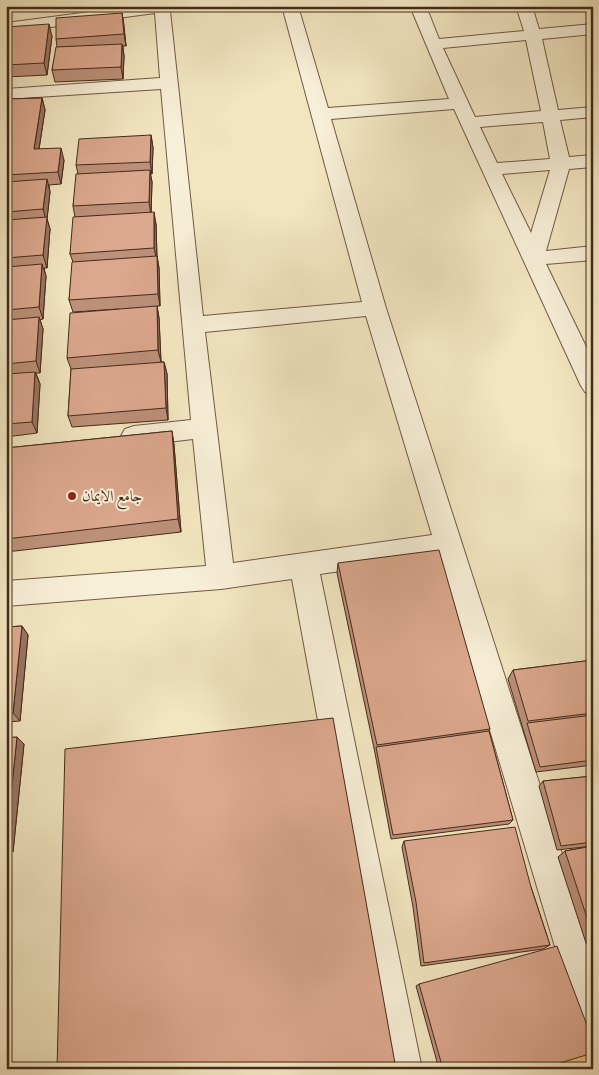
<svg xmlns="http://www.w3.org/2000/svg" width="599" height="1075" viewBox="0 0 599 1075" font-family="'Libre Bodoni',Amiri,serif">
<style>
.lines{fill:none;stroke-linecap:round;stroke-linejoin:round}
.minor-casing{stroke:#705944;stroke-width:2}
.major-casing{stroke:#452a1a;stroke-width:2}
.minor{fill:#f7efd7;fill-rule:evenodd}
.major{fill:#e9c380;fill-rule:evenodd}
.wall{fill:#bc9079;stroke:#452a1a}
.shaded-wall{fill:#997563;stroke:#452a1a}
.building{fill:#dba78d;stroke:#452a1a}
.poi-dot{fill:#8f2418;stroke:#f7efd7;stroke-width:2}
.labels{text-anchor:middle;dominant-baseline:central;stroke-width:4;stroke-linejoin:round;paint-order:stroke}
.poi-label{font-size:15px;fill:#452a1a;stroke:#f7efd7;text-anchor:start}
</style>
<rect width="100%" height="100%" fill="#f2e6c1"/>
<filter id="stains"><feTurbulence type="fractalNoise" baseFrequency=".004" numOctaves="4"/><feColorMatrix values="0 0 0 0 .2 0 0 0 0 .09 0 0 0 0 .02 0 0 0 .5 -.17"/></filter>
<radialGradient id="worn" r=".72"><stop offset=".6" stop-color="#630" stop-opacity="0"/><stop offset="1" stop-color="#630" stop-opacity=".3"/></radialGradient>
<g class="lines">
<defs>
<path id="minor" d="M135 6H179L177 9 170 11 203 316 362 302 282 6H298L328 108 449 99 410 6H426L439 39 524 31 516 6H532L539 29 593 24V34L542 39 558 110 593 107V117L560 120 569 157 593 155V167L569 169 546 251 593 246V260L546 264 593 361V395L585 392 581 386 454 109 331 119 386 308 593 950V1029L579 1024 574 1010 438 557 320 574 422 1069H382L292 579 221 589 6 606V581L206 566 193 439 134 446 125 443 121 436 125 429 134 426 191 420 161 89 6 99V89L160 78 155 13 6 33V23ZM526 40 541 111 475 117 443 48ZM543 122 550 159 497 163 480 127ZM550 170 531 233 502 174ZM366 316 432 535 233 563 205 332Z"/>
<path id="major" d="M593 1043V1069H562L568 1055Z"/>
</defs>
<use href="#minor" class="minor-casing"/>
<use href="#major" class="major-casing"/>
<use href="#minor" class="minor"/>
<use href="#major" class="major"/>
</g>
<path class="wall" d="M122 13 126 46H123L124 56 123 79 55 82 52 70 57 47 56 39Z
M6 27 52 36 47 75 6 77Z
M42 98 45 110 39 149 64 160 61 184 49 185 50 192 47 219 50 229 47 268H44L46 276 43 319 40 320 43 329 40 373H36L40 384 37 433 6 437V99Z
M151 135 153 148 152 174H150L152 182 151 212 156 224 157 256 159 268 160 306H157L159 318 161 362H164L167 374 168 420 72 427 68 416 71 369 67 358 119 309 73 312 69 300 73 262 70 254 75 217 73 206 78 174 76 165Z
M172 431 174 445 181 532 6 552V448Z
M338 563 490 729 489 731 513 820 509 824 391 839 375 753 337 573Z
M22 626 28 635 20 721 6 722V627Z
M593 660V765L536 772 508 679 513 670Z
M17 737 24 744 13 852 6 853V738Z
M593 776V846L557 850 539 786 543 781Z
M404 841 531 887 550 945 543 949 421 966 413 907 402 847Z
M593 846V949L586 943 558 857 565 851Z
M419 984 540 1069H439L416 986Z"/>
<path class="shaded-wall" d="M122 13 124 25 126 46 124 34Z
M49 24 52 36 47 75 44 63Z
M122 44 124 56 123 79 121 67Z
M42 98 45 110 37 162 34 149Z
M151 135 153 148 152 174 150 162Z
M61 148 64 160 61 184 58 172Z
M150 170 152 182 151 215 149 202Z
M47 179 50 192 47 219 50 229 47 268 43 255 46 220 43 209Z
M154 212 156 224 157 261 154 248Z
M157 256 159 268 160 306 158 294Z
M42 264 46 276 43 319 39 307Z
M157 306 159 318 161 362 158 350Z
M39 317 43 329 40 373 36 361Z
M164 362 167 374 168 420 166 408Z
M35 372 40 384 37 433 32 422Z
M172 431 174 445 181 532 178 519Z
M22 626 28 635 20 721 13 713Z
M17 737 24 744 13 852 6 847V843Z
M6 861 9 863 6 896Z"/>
<path class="building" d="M122 13 124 34 56 39V18Z
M49 24 44 63 6 65V27Z
M122 44 121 67 52 70 56 47Z
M42 98 34 149 61 148 58 172 6 175V99Z
M151 135 150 162 76 165 79 139Z
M150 170 149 202 73 206 76 174Z
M47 179 43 209 6 212V182Z
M154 212V248L70 254 73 217Z
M47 217 43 255 6 258V220Z
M157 256 158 294 69 300 72 262Z
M42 264 39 307 6 310V267Z
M157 306 158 350 67 358 70 313Z
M39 317 36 361 6 364V320Z
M164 362 166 408 68 416 71 369Z
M35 372 32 422 6 424V374Z
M172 431 178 519 6 539V448Z
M439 550 490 729 377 745 338 563Z
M22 626 13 713H6V627Z
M593 660V713L528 721 513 670Z
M593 715V760L540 767 527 723Z
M333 718 396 1069H57L65 749Z
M489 731 513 820 393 835 376 747Z
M17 737 6 843V738Z
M593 776V842L561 846 543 781Z
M515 827 531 887 550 945 424 963 416 902 404 841Z
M593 846V936L565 851Z
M557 946 593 1041V1053L540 1069H443L419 984Z"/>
<circle class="poi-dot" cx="72" cy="496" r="5"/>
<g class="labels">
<g class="poi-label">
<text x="82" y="496">جامع الايمان</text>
</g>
</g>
<rect width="599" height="1075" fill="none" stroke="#f2e6c1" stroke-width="25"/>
<rect x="8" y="8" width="584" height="1060" fill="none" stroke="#452a1a" stroke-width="2.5"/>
<rect x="12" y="12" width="574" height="1050" fill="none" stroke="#452a1a"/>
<rect width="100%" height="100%" filter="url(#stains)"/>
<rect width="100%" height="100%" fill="url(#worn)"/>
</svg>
